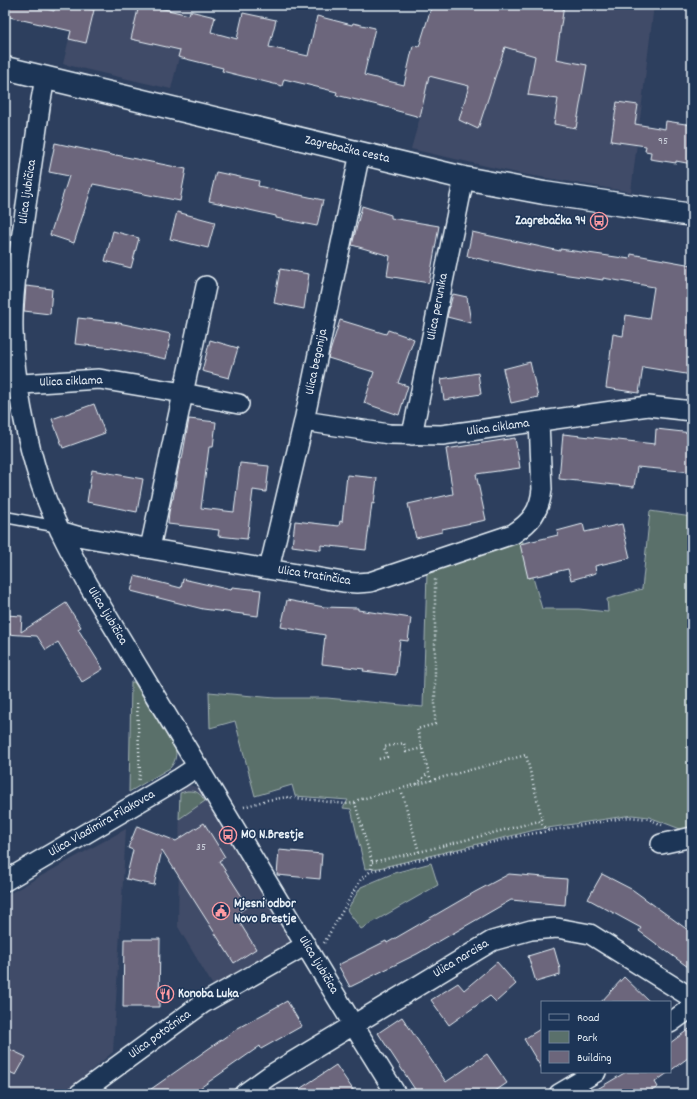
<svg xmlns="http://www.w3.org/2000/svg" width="697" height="1099" viewBox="0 0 697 1099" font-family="Dekko,sans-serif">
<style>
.built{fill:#404b67}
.green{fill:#5a706b;stroke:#a1b0b2}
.building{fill:#6c667b;stroke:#e8f1f8}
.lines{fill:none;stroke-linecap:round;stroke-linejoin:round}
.service-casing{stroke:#e8f1f8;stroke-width:13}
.minor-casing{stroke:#e8f1f8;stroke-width:22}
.secondary-casing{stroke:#e8f1f8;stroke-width:25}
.path{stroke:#e8f1f8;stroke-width:2.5;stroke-dasharray:1 3;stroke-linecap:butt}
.service{stroke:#1d3557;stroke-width:10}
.minor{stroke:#1d3557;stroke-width:19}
.secondary{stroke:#1d3557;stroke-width:22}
.labels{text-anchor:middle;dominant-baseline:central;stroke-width:3;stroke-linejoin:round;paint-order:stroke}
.number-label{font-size:11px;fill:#c9ced9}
.street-label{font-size:13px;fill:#e8f1f8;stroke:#1d3557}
.poi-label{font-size:13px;font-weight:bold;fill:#e8f1f8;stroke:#1d3557;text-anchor:start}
</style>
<rect width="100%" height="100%" fill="#2d3f5e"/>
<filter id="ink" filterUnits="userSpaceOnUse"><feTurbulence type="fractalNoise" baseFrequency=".025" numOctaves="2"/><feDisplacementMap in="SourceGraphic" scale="8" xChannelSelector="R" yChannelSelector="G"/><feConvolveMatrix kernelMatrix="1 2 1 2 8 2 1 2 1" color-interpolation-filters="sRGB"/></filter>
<g filter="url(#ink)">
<path class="built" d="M77 5H192L171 89 63 64Z
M449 5H654L631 192 517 173 411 149 420 117 427 76Z
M189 785 199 788 205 792 290 937 287 948 215 989 178 927 180 793V788Z
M126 829 113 1052 63 1094H5V896Z"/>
<path class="green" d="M650 511 692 517V831L688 832 649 817 632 815 535 830 429 856 379 868 365 869 351 809 343 808 348 800 295 796 292 785 255 796 235 721 210 728 209 692 275 698H327L423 707 427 572 522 539 542 609H579L608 612 607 599 642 589Z
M131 682H134L176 751C176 758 175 762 170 768L129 792Z
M187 791C197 791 199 792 205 801L179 819 180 793Z
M431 863 438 885 361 929 347 910 361 887 394 873Z"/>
<path class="building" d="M5 5H31L54 11 55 5H73L94 10 86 43 69 39 71 31 5 16Z
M139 5H147L189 15 190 11 215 17 211 32 237 39 243 13 276 20 269 47 308 56 317 16 352 25 353 23 375 28 364 75 404 85 413 46 419 47 432 5H564L556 59 587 65 576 128 554 124 558 99 528 95 535 56 505 47 478 129 459 120 469 86 429 76 420 117 394 110V109L336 95 337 92 284 79 282 86 222 71 223 68 178 57 180 50 131 39Z
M617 102 638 105 635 124 665 129 666 121 692 125V164L676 161V163L650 159 651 152 645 151 646 146 611 141Z
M55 143 116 156V155L186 169 180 201 93 184 74 243 50 235 69 176 49 172Z
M216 172 259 181 258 186 323 200 317 226 276 218V216L209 201Z
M362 206 391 215V218L439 226 429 283 387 276 390 256 352 245Z
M177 212 215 222 208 248 170 239Z
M113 231 139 238 131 268 105 261Z
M472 232 560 251V249L630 259 631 254 692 265V295L690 309H692V375L643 367 639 393 606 388 613 334 623 336 626 315 649 319 654 287 603 278V280L534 270V271L467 256Z
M280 269 309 274 304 309 274 303Z
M26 286 52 289 50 314 24 311Z
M453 294 467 297 471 323 447 317Z
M78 318 114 322 171 334 166 359 113 348 75 344Z
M340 320 386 334 388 330 414 339 398 383 408 386 399 415 364 403 374 372 328 358Z
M210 340 238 348 229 378 202 371Z
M530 362 538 397 511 403 503 369Z
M478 373 481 394 444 400 441 379Z
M94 404 105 433 63 448 52 419Z
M189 419 216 422 213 447H209L201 508 234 512 240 463 269 466 266 492 253 490 247 539 218 536 219 530 168 524 169 512 172 499H173L180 459H182Z
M656 429 692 433V472L637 467 634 487 559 479 563 434 655 444Z
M515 438 520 468 476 474 486 520 442 529V532L416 538 408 504 453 494 446 449Z
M92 470 143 479 137 512 87 502Z
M347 475 377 478 374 504 372 503 366 550 321 545V550L292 546 295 521 339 526 340 521 342 522Z
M583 524 585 532 622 524 630 558 595 566 596 573 571 580 568 569 528 578 520 544 558 535 557 531Z
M135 576 181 588 183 579 231 590 232 587 261 590 258 616 203 609 131 591Z
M287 600 324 607 358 608V610L411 618 408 641 400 640 396 675 363 671 364 669 322 664 325 635 281 627Z
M66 603 81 627 78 629 103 669 82 682 58 642 46 650 37 636 5 634V615L22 616 21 632Z
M204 823 225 857 219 861 248 906 235 915 256 949 234 963 162 850 154 885 126 879 133 850 128 848 137 826 176 841Z
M279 850 322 854 320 879 277 875Z
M509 874 567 879 565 905 511 900 417 954 350 987 338 965 386 941 387 943 475 892Z
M602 874 633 890 692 933V970L639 931 641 928 588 899Z
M124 939H160L159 1007H123Z
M554 948 560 969V975L536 982 528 956Z
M497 962 516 984 496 1002 490 996 449 1025 431 1000 458 983 464 990Z
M624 977 650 1002H601Z
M287 1001 302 1026 261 1049 260 1046 200 1088 204 1094H144L238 1028Z
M402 1017 446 1082 487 1054 507 1083 491 1094H418L378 1033Z
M692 1027V1055L670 1071V1043Z
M542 1028V1069L524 1039Z
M5 1047 26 1057 16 1075 5 1070Z
M336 1065 356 1094H292Z
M626 1072H669L655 1082 658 1087 646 1094H589Z"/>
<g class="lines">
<defs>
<path id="service" d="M5 517 59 527"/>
<path id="minor" d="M45 78 41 100C35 142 29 184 23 226 18 260 12 296 13 331 14 379 26 440 41 485 53 520 71 553 89 586L354 1026 396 1094
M7 385 99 379 183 393 239 404
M304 421 389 434 442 435 648 406 692 411
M412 435 464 178
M60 531 77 536 343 582 357 583 370 582 513 534C531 522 540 511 542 489L539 422
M150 548 206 286
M269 569 304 421 360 153
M661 844 692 837
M5 881 180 778 198 766
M670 1023 692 1007
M79 1094 202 1004 306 945
M244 1094 269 1076 492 941 531 930 557 928 590 934 692 998
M559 1094 596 1072"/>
<path id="secondary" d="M5 68 464 178 544 193 692 215"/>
</defs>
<use href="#service" class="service-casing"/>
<use href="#minor" class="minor-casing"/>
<use href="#secondary" class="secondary-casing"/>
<path class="path" d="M137 703 140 773 138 782
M379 759 387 757 384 747 404 743 406 752 422 748
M431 781 417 729 435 724V579
M417 784 428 773
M401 789 419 852
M355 803 358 800 526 755 542 819 539 821
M244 807 267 800 288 797 346 804 355 803 372 862 371 871
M372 862 423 851 539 821 549 831
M324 943 361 879 371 871 519 836 629 817 649 819 662 825"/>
<use href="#service" class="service"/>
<use href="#minor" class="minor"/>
<use href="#secondary" class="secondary"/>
</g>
</g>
<defs>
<symbol id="bus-ring" viewBox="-11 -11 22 22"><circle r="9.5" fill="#1d3557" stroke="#ff9aa2" stroke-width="1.5"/><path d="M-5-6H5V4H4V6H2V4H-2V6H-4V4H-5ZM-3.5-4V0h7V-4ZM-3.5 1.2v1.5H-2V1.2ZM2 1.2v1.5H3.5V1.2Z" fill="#ff9aa2"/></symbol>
<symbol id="civic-ring" viewBox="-11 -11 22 22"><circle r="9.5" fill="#1d3557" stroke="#ff9aa2" stroke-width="1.5"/><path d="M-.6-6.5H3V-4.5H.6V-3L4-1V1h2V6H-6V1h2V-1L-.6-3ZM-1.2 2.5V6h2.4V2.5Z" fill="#ff9aa2"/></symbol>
<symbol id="restaurant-ring" viewBox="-11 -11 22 22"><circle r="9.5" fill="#1d3557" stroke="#ff9aa2" stroke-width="1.5"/><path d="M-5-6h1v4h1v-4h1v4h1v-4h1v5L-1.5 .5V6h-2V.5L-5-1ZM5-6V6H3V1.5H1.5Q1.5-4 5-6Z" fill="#ff9aa2"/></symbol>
</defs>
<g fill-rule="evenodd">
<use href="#bus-ring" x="589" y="211" width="20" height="20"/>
<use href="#bus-ring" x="218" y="825" width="20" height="20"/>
<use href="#civic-ring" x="211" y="901" width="20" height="20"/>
<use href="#restaurant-ring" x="155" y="984" width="20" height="20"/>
</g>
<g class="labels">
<g class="number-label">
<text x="663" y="142">95</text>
<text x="201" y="848">35</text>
</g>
<g class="street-label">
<text transform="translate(347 150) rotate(13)">Zagrebačka cesta</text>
<text transform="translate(28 192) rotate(-82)">Ulica ljubičica</text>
<text transform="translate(438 307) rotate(-79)">Ulica perunika</text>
<text transform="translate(317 362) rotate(-78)">Ulica begonija</text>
<text transform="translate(71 382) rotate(-2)">Ulica ciklama</text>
<text transform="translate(498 428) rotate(-8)">Ulica ciklama</text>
<text transform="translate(314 576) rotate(9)">Ulica tratinčica</text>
<text transform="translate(107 616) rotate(59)">Ulica ljubičica</text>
<text transform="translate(102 824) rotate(-30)">Ulica Vladimira Filakovca</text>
<text transform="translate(461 959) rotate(-31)">Ulica narcisa</text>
<text transform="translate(318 965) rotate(59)">Ulica ljubičica</text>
<text transform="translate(160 1035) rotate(-36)">Ulica potočnica</text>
</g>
<g class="poi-label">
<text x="586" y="221" text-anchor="end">Zagrebačka 94</text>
<text x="241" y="835">MO N.Brestje</text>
<text x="234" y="904">Mjesni odbor<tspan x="234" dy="15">Novo Brestje</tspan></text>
<text x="178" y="994">Konoba Luka</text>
</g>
</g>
<rect width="697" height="1099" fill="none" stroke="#1d3557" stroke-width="20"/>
<rect x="10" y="10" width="677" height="1079" fill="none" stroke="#e8f1f8" stroke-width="1.5" filter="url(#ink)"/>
<rect x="541" y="1001" width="130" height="72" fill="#1d3557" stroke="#6e8097"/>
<rect x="549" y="1014" width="20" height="6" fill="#1d3557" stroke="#6e8097"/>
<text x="577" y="1021" font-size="12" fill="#e8f1f8">Road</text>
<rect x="549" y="1031" width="20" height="12" fill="#5a706b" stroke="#6e8097"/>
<text x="577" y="1041" font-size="12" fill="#e8f1f8">Park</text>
<rect x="549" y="1051" width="20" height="12" fill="#6c667b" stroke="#6e8097"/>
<text x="577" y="1061" font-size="12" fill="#e8f1f8">Building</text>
</svg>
